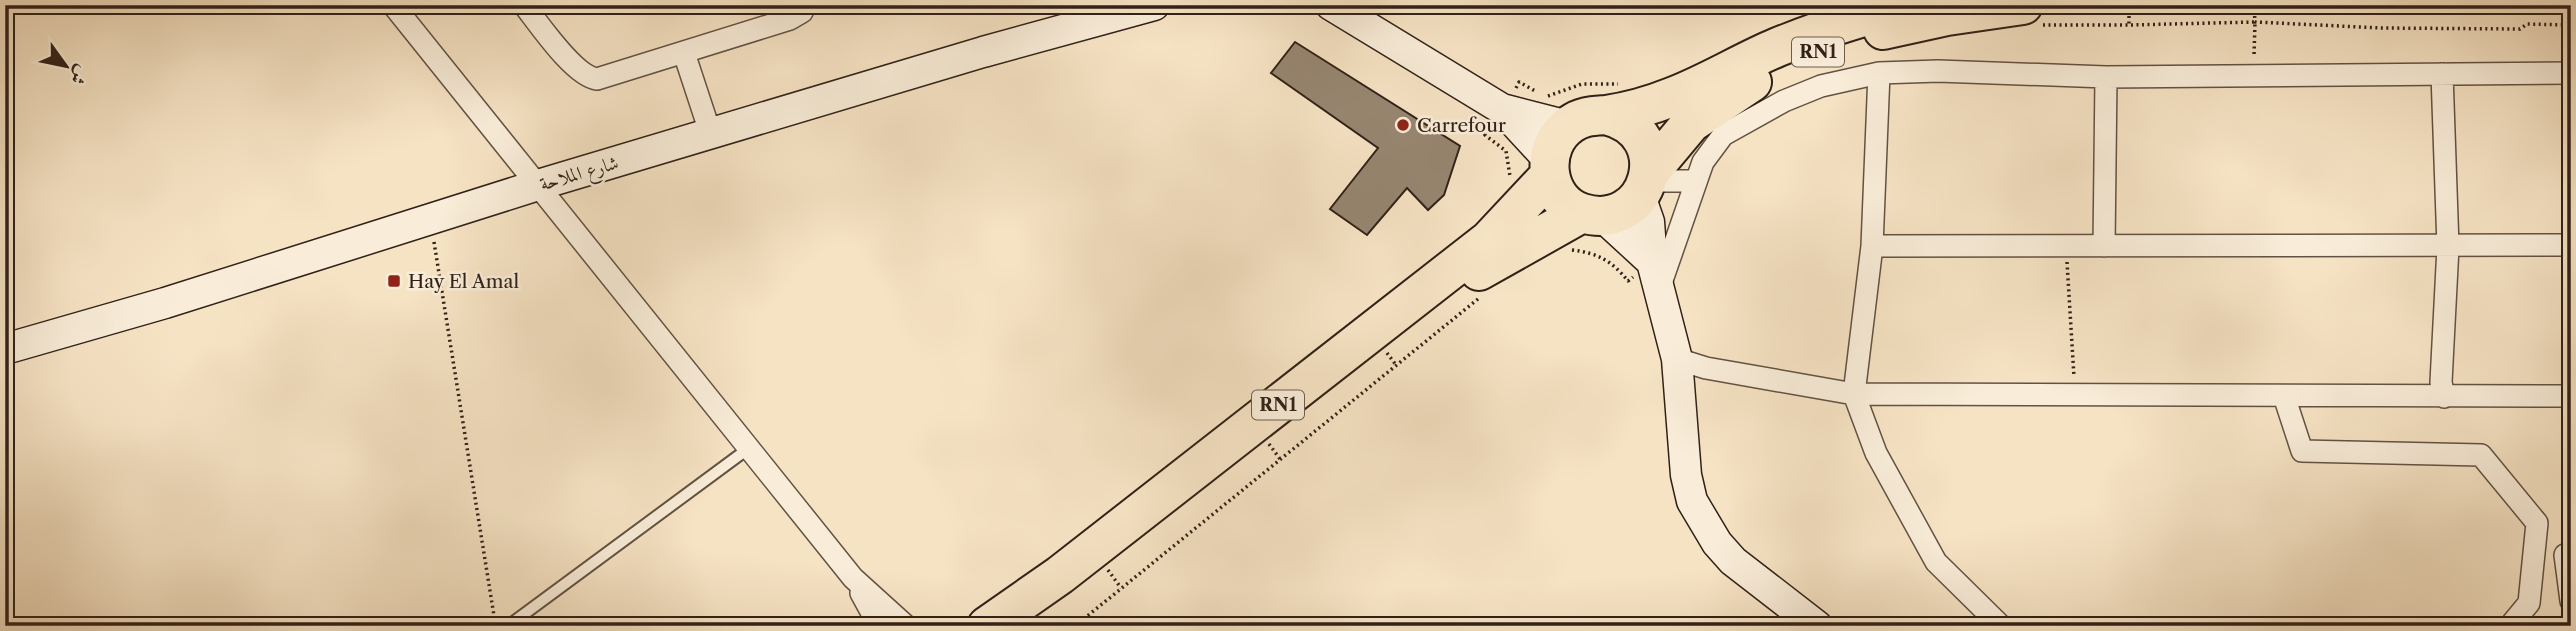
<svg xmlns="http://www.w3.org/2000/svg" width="2576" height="631" viewBox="0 0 2576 631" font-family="'Libre Caslon Text',Amiri,serif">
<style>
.building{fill:#978671;stroke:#302118;stroke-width:2}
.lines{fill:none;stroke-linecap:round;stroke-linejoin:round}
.lane-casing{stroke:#625243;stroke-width:14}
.street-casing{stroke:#625243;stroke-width:24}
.secondary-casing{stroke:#302118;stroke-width:33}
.highway-casing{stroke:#302118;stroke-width:42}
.path{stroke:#302118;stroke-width:3.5;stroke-dasharray:2 3.5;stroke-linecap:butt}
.lane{stroke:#f9edd9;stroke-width:10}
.street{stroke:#f9edd9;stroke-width:21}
.secondary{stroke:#f9edd9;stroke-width:30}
.highway{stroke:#f6e3c4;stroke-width:38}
.poi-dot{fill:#8f2418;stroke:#f9edd9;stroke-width:2.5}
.labels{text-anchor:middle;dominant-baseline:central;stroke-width:5;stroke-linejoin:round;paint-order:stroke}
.shield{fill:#f9edd9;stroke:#6c5e52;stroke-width:2}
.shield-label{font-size:18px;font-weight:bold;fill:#302118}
.poi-label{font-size:19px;fill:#302118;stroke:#f9edd9;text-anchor:start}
.street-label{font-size:19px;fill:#302118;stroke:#f9edd9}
</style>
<rect width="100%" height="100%" fill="#f6e3c4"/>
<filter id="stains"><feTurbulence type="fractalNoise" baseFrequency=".00286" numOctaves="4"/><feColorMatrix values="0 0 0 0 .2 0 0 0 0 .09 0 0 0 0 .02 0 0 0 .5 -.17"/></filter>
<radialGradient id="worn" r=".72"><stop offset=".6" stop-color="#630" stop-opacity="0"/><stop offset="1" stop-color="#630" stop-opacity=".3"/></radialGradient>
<path class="building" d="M1295 42 1460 146 1444 195 1428 210 1407 188 1367 235 1330 209 1378 148 1271 73Z"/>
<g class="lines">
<defs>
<path id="lane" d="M508 626 749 448"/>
<path id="street" d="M393 5 853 578 906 626
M524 5C539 24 574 76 597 79L790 19 802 12 805 5
M684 53 711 135
M1879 73 1872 246 1854 394 1876 453 1936 562 2001 626
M2442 74 2448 247 2441 382 2444 397
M1648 181H1695
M1872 246 2571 245
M2104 246 2106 77
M1660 286 1703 162 1723 135 1784 101 1821 86 1879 73 1938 71 2106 77 2571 73
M1677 359 1706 368 1854 394 2571 396
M2284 396 2302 451 2481 455 2537 523 2529 603 2510 626
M2565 555 2571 601
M861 593 879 626"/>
<path id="secondary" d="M1331 5 1502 109 1549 160
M1502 109 1568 126
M1640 196 1649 222 1652 262 1677 359 1686 475 1692 501 1717 543 1733 561 1817 626
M1602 216 1652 262
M5 349 165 303 538 185 983 52 1154 5"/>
<path id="highway" d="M1883 30 1947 16 2023 5
M1606 115C1680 133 1650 234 1582 213 1544 201 1538 146 1571 124 1582 116 1592 116 1606 115 1627 112 1652 105 1672 97 1709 83 1742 62 1778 47 1820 30 1865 15 1910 5
M1650 172 1691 123 1752 82
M1479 271 1582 213
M987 626 1060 575 1489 240 1549 176"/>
</defs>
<use href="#lane" class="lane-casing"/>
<use href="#street" class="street-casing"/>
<use href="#secondary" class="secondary-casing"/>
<use href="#highway" class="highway-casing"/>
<path class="path" d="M2129 5V25L2255 22 2254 56
M2254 5 2255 22 2382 28 2520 29 2527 24 2571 25
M2043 25H2129
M1516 88 1519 82 1537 92
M1548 96 1582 84H1618
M1489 130 1485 135 1506 151 1510 176
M434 242 495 622
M1572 250C1598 253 1612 261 1628 281L1633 277
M2067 262 2074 377
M1387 353 1396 365
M1269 444 1280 459
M1108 570 1121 588
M1075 626 1478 299"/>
<use href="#lane" class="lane"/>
<use href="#street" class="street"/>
<use href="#secondary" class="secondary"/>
<use href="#highway" class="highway"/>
</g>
<g class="poi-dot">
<circle cx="1403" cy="125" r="7"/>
<rect x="387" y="274" width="14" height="14" rx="3.5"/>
</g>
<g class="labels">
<g class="shield">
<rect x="1792" y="37.5" width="52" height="29" rx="5"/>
<rect x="1252" y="390.5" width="52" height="29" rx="5"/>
</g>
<g class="shield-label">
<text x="1818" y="52">RN1</text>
<text x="1278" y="405">RN1</text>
</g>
<g class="poi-label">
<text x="1417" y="125">Carrefour</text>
<text x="408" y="281">Hay El Amal</text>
</g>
<g class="street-label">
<text transform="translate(579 173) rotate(-16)">شارع الملاحة</text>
</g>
</g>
<rect width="2576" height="631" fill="none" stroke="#f6e3c4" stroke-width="28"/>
<rect x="7" y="7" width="2562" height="617" fill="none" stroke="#302118" stroke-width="3.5"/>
<rect x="14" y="14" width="2548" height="603" fill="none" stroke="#302118" stroke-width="2"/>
<g transform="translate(66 66) rotate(123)" stroke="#f9edd9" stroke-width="5" paint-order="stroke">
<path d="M0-5L12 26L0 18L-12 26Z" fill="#302118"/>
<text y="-10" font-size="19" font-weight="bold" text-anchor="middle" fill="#302118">ش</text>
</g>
<rect width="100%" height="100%" filter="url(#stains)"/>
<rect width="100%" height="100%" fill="url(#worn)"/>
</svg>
